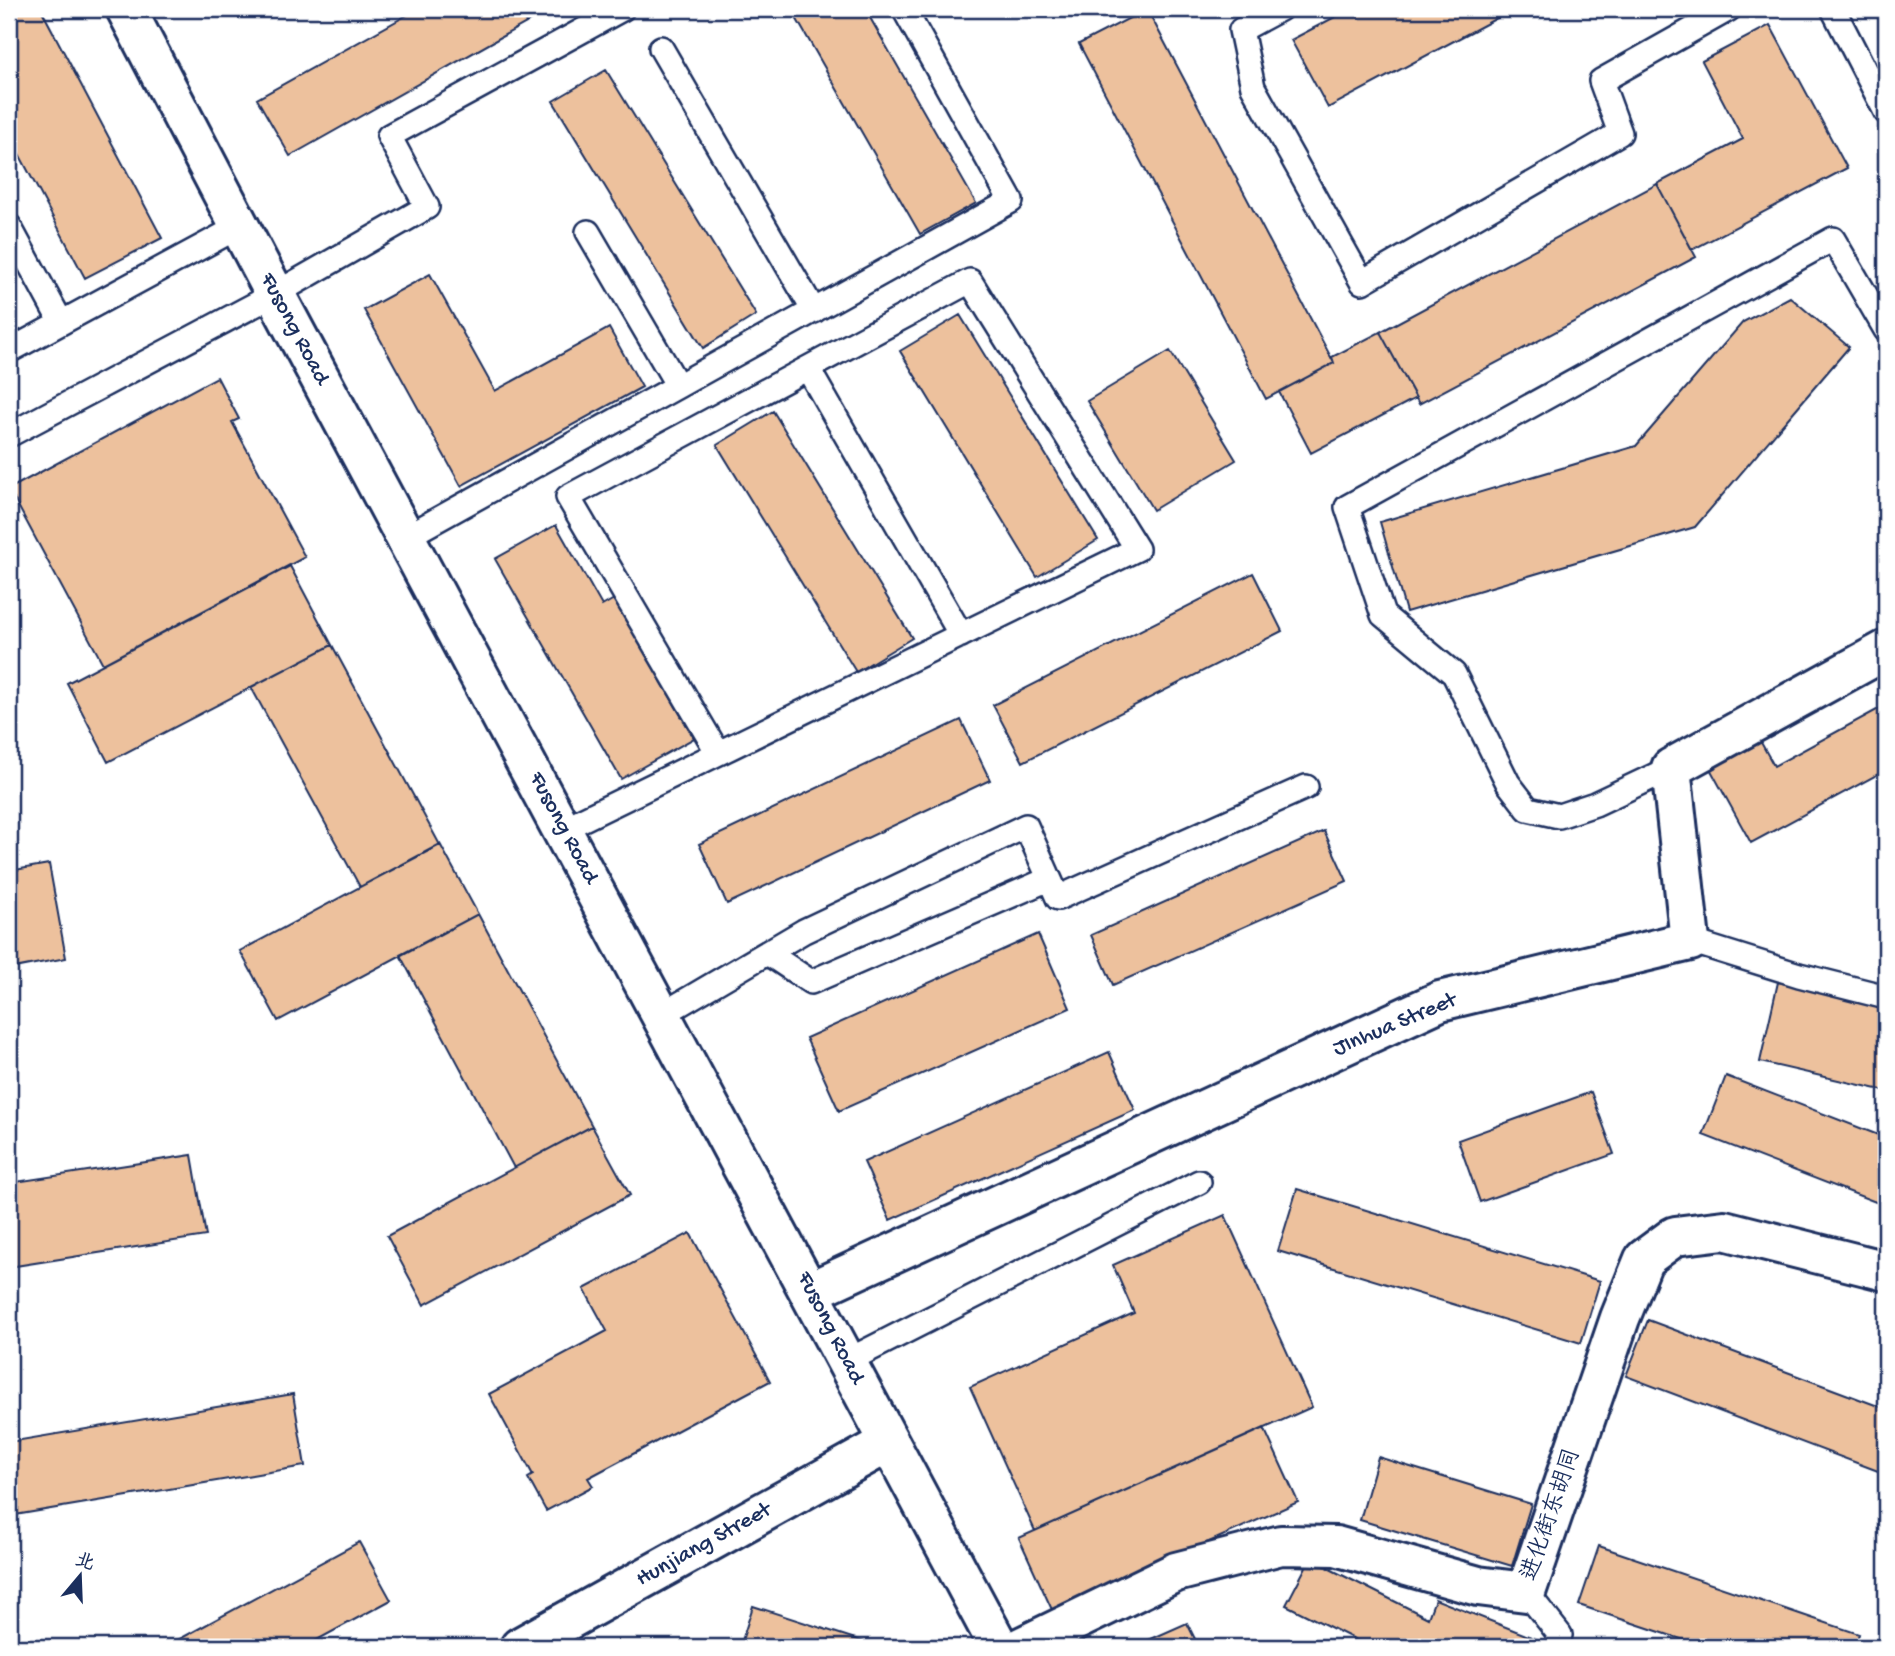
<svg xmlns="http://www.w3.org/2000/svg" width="1895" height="1656" viewBox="0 0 1895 1656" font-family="'Gochi Hand','LXGW WenKai TC',sans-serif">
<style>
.building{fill:#edc19d;stroke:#1b2f5e;stroke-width:2}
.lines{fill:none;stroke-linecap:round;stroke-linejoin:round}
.lane-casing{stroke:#1b2f5e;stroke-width:28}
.street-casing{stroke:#1b2f5e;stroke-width:44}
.secondary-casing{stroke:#1b2f5e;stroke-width:44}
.lane{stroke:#fff;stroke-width:23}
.street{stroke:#fff;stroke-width:38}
.secondary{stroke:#fff;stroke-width:38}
.labels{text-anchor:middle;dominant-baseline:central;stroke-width:5;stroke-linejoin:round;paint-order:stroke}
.street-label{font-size:23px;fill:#1b2f5e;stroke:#fff}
</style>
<rect width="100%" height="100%" fill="#fff"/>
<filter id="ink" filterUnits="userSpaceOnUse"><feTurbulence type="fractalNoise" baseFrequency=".0143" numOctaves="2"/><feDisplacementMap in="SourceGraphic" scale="14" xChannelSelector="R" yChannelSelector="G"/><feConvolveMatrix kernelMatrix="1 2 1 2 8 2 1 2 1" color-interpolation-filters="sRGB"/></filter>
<g filter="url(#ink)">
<path class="building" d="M9 9H41L162 238 85 278 9 135Z
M418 9H518L526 23 290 156 257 99Z
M518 9H551L526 23Z
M791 9H865L976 203 920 234Z
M1147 9 1334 363 1266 399 1079 44Z
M1350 9H1514L1328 108 1291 40Z
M1770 25 1847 168 1692 250 1657 184 1743 139 1702 61Z
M606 70 756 315 703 348 553 101Z
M1657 184 1696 257 1419 404 1380 332Z
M430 274 495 391 609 328 642 387 461 486 364 310Z
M1790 297 1849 347 1695 527 1406 612 1380 522 1636 446 1743 322Z
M960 315 1098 540 1037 577 900 351Z
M1380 332 1416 398 1311 453 1279 392 1334 363 1332 357Z
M1170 351 1236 460 1153 510 1087 401Z
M217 377 239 419 232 422 305 557 103 664 9 489Z
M773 411 912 638 856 672 717 445Z
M556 525 602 606 614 599 694 738 621 779 495 559Z
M290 566 332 645 108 762 67 683Z
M1253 573 1282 631 1023 762 993 705Z
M332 645 440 845 360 887 251 687Z
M1886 705V770L1751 843 1708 765 1758 737 1774 766Z
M961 720 990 780 727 904 699 844Z
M1324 831 1347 881 1113 985 1091 935Z
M440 844 478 914 278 1021 240 951Z
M49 864 66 958 9 969V871Z
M478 914 592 1126 514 1168 400 955Z
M1038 934 1070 1008 839 1111 806 1038Z
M1778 982 1886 1007V1091L1760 1062Z
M1109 1052 1135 1110 890 1220 864 1162Z
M1726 1076 1886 1138V1206L1703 1135Z
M1591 1092 1614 1154 1480 1202 1458 1140Z
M592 1126 630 1195 424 1305 387 1236Z
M192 1155 206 1236 9 1267V1183Z
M1297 1189 1600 1281 1581 1343 1278 1251Z
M1225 1215 1312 1407 1035 1531 970 1387 1134 1313 1113 1265Z
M690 1233 770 1381 588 1478 593 1486 546 1511 528 1478 533 1475 489 1394 607 1331 584 1289Z
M1648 1320 1886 1409V1474L1626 1376Z
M293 1394 305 1466 9 1516V1442Z
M1264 1428 1298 1502 1053 1612 1019 1538Z
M1378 1457 1531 1504 1512 1566 1360 1520Z
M359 1542 391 1600 304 1647H165Z
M1599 1546 1859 1634 1854 1647H1705L1579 1605Z
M1310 1559 1428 1618 1435 1599 1549 1644 1547 1647H1370L1286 1605Z
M753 1606 880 1647H740Z
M1187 1623 1199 1647H1133Z"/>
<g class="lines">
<defs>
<path id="lane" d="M1280 9 1241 30 1253 87 1362 282 1620 133 1601 81 1729 9
M1833 9 1886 112
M661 48 814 311
M9 226 61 322
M588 232 678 386
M9 351 240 226
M808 369 961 635
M9 435 275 294 427 207 389 136 622 9
M406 537 1011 201 904 9
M1671 768 1595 804 1559 816 1528 809 1508 783 1454 674 1383 615 1347 507 1833 239 1886 330
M563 829C754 736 946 642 1137 549L970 281 568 497 718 753
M1690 941 1799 975 1886 997
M769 954 811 982 1049 879
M663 1014 804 931 1026 826 1058 898 1306 787
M847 1361 1199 1182
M1526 1592 1560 1635 1556 1647"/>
<path id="street" d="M811 1291 1440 1001 1690 941 1671 768 1886 650
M1021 1647 1176 1572 1281 1545 1336 1546 1478 1586 1526 1592 1620 1318 1644 1259 1675 1236 1724 1230 1886 1271"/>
<path id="secondary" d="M126 9 275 294 999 1647
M520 1647 888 1443"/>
</defs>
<use href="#lane" class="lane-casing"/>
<use href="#street" class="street-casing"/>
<use href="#secondary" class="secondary-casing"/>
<use href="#lane" class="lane"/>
<use href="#street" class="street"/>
<use href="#secondary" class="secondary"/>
</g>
</g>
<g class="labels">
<g class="street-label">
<text transform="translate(294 329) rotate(62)">Fusong Road</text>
<text transform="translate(563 828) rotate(62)">Fusong Road</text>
<text transform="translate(1395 1025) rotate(-23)">JInhua Street</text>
<text transform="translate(830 1328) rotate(63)">Fusong Road</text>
<text transform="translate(1552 1515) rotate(-71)">进化街东胡同</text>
<text transform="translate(704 1545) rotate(-29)">Hunjiang Street</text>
</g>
</g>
<rect width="1895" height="1656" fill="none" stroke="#fff" stroke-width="35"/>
<rect x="18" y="18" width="1860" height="1621" fill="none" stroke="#1b2f5e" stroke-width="2.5" filter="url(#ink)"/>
<g transform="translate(80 1576) rotate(19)" stroke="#ffffff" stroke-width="5" paint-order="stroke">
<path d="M0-5L12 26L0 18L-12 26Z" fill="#1b2f5e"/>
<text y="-10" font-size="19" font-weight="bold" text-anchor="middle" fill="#1b2f5e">北</text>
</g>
</svg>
